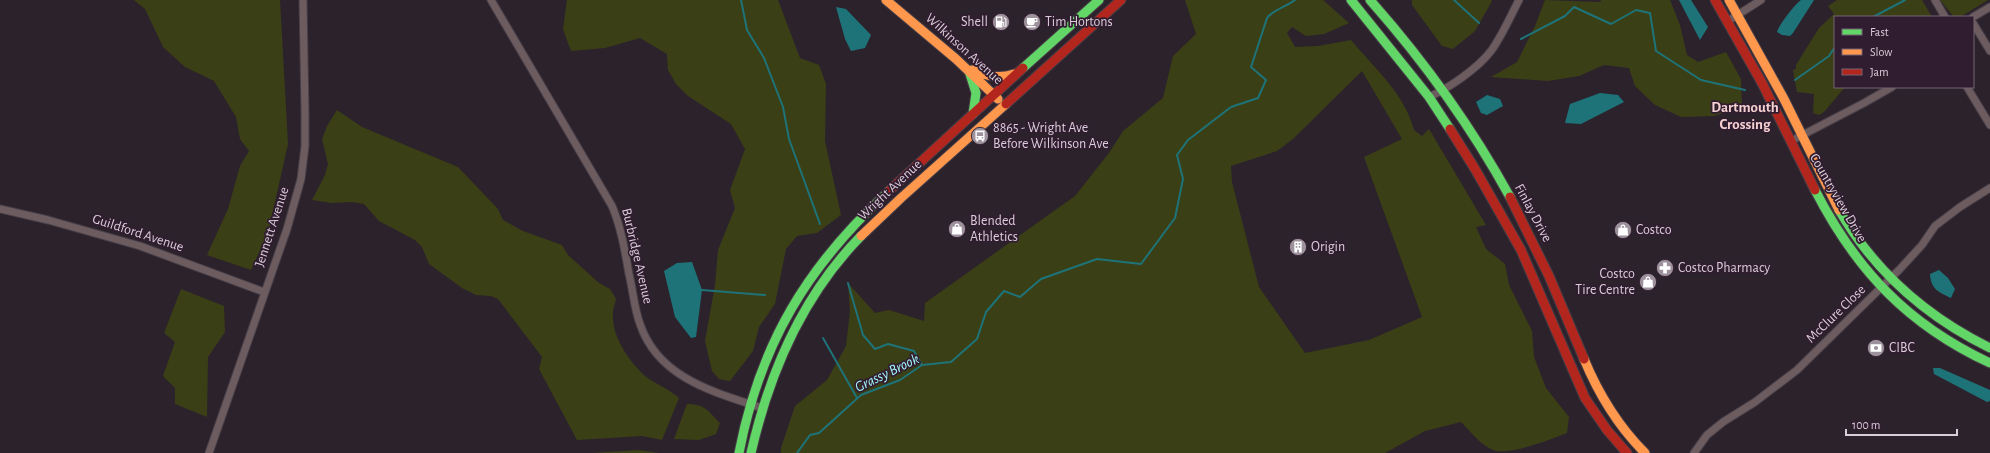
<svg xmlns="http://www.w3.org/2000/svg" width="1990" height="453" viewBox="0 0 1990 453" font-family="'Alegreya Sans',sans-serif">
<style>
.green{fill:#3b3f16;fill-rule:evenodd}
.water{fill:#1e7379}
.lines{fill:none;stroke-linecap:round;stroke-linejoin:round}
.stream{stroke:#1e7379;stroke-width:2}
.street-casing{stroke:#473e47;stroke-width:9}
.fast-casing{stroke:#473e47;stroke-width:11}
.slow-casing{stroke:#473e47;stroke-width:11}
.jam-casing{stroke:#473e47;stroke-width:11}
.street{stroke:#6d5c5f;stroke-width:7}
.fast{stroke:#63d668;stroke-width:9}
.slow{stroke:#ff974d;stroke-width:9}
.jam{stroke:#b3261e;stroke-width:9}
.labels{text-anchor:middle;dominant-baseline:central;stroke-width:3.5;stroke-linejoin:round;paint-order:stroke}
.poi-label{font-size:14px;fill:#dacdd9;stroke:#311d30;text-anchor:start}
.street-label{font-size:14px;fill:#dacdd9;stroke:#311d30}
.neighbourhood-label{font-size:15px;font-weight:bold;fill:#f4d0d0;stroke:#311d30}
.water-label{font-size:15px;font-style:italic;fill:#a2f5fa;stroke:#311d30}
</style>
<rect width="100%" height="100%" fill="#2c222c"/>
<path class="green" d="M134 0H280L288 144 268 233 251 270 207 255 228 209 240 166 249 151 240 139 236 117 214 81 185 67 163 47 145 9Z
M567 0H778L800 58 819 65 826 84 825 141 841 215 817 233 797 236 786 249 775 304 759 327 753 351 730 381 719 379 712 371 705 341 715 285 718 250 735 208 730 190 745 149 731 124 688 96 676 84 668 70 667 54 640 38 605 48 571 51 563 29Z
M1185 0H1323L1349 23 1324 34 1306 36 1292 27 1287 33 1295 47 1318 46 1351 40C1374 68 1405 94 1414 130L1422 136 1429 129 1486 225 1476 227 1486 249 1505 264 1509 285 1532 331 1534 357 1546 388 1569 417 1567 433C1549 440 1516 453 1496 451 1482 447 1472 433 1461 422L1425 431 1385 453H781V448L795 406 827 380 846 346 850 311 848 283 875 313 889 310 924 321 925 303 1075 196 1109 153 1123 131 1163 98 1173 56 1196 34ZM1362 71 1402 139 1364 157 1422 317 1369 340 1305 353 1259 287 1232 182 1231 166 1277 151 1293 139Z
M1412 0H1491L1492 1 1475 31 1453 49 1442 46 1412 5Z
M1545 0 1600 2 1601 0H1670L1680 25 1687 55 1698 62 1726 52 1741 79 1742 107 1714 116 1681 117 1655 105 1635 86 1629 68 1604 65 1579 76 1548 81 1491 77 1517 62 1535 26Z
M1837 0H1922L1932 17H1835V87H1845L1824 112 1819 115 1813 113 1814 94 1797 92 1793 70 1796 69V65L1819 28 1834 14 1828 6Z
M1940 0H1988L1960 17H1954Z
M337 110 362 127 458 167 498 209 503 220 523 231 562 245 568 255 599 283 610 289 616 299C615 304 612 311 613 317 613 339 630 362 645 376 655 384 668 388 679 398L662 440 642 436 577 440 539 369 542 357 498 299 491 296 476 295 462 288 429 264 422 247 415 240 379 221 364 204 352 202 332 203 312 200 325 175 328 164 322 139 327 126Z
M181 289 224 306 225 332 208 357 207 417 175 404V388L163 376 175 342 164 333Z
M687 404C705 404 708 411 720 423L716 434 699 440 674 439Z
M639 450 658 453H591Z"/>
<path class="water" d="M1679 0H1691L1708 27 1700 40Z
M1801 0H1814L1793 33 1790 36 1782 35 1777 32C1778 26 1796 3 1801 0Z
M836 7 846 9 871 35 865 48 851 51 845 39Z
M1600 93 1618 95 1624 102 1581 124 1565 123 1570 104Z
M1487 95 1500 99 1503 106 1487 115 1481 113 1476 102Z
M692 262 702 290 696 337 691 338 675 317 664 271 677 263Z
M1939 270 1948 278 1955 289 1951 298C1938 292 1931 289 1930 274Z
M1933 368H1940L1990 390V401L1987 402 1934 374Z"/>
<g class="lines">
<path class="stream" d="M741 0 747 30 764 58 783 107 789 139 820 224
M1454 0 1479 23
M1873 17 1905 0
M1521 39 1565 16 1574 7 1611 24 1636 10 1650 13 1656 51 1701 80 1745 90
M1795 80 1829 56 1835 47
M848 283 863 335 875 349 888 344 914 351 922 365
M702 290 765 295
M823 338 857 398
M797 453 810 435 819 433 861 395 900 380 922 365 951 362 977 339 986 312 1004 291 1020 297 1041 279 1097 259 1141 264 1175 218 1183 179 1177 155 1188 140 1231 107 1258 98 1266 80 1251 67 1267 18C1274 9 1286 7 1295 0"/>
<defs>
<path id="street" d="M491 0 612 206C621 227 625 251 629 274 633 290 634 308 640 324 658 378 714 392 762 408
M1935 0 1945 17
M1973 17 1990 7
M1728 21 1761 0
M1973 23 1990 51
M1967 87 1990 125
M1429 97C1449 88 1477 69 1491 51 1502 36 1510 17 1519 0
M1791 141 1864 103 1892 87
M0 209 48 220 140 246 264 292
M209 453 287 229 301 179 305 146V113L303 0
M1694 453 1707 435 1723 422 1755 402 1797 370 1899 270 1922 245 1935 226 1960 207 1990 188"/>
<path id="fast" d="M1351 0 1429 97 1450 129
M1370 0C1424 61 1471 126 1510 197
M1023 68 1099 0
M970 74 976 93 973 114
M1815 190C1856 270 1908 325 1990 363
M1839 210C1875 272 1927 317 1990 348
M739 453C760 344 807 266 889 191
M751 453C769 374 803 295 861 236"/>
<path id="slow" d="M886 0 956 59 998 99
M1729 0 1784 99 1839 210
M972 70C987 76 999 79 1014 74
M861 236 901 198 1006 104
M1584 359C1599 395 1617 425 1645 453"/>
<path id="jam" d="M1715 0 1762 83 1815 190
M1006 104 1121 0
M1450 129 1475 169 1521 250 1585 398 1607 430 1627 453
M889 191 1023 68
M1510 197 1549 276 1584 359"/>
</defs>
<use href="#street" class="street-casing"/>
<use href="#fast" class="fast-casing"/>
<use href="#slow" class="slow-casing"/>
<use href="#jam" class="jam-casing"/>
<use href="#street" class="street"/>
<use href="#fast" class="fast"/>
<use href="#slow" class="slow"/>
<use href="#jam" class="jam"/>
</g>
<defs>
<symbol id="fuel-disc" viewBox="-11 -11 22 22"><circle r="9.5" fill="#9d919c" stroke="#311d30"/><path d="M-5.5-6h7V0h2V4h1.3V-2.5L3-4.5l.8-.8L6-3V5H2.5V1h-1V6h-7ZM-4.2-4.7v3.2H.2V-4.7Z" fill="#fff"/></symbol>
<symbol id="cafe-disc" viewBox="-11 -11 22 22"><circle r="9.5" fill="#9d919c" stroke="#311d30"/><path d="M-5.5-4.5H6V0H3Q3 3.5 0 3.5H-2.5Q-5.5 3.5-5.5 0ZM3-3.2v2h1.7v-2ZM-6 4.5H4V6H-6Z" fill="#fff"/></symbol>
<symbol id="bus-disc" viewBox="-11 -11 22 22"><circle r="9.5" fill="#9d919c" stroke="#311d30"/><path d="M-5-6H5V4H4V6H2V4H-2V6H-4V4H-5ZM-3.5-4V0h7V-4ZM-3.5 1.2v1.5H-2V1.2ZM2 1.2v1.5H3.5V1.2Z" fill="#fff"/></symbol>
<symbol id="shop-disc" viewBox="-11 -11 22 22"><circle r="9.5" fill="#9d919c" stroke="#311d30"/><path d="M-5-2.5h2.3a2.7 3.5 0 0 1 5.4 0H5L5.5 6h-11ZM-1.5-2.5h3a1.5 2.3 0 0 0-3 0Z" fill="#fff"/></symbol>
<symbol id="building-disc" viewBox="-11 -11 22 22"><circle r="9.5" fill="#9d919c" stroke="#311d30"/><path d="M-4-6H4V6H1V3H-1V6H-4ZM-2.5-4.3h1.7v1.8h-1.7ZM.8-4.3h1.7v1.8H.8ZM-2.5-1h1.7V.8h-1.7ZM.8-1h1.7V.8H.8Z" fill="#fff"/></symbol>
<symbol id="pharmacy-disc" viewBox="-11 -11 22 22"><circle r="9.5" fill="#9d919c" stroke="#311d30"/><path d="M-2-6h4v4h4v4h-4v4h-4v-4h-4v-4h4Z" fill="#fff"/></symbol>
<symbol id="bank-disc" viewBox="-11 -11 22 22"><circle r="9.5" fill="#9d919c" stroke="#311d30"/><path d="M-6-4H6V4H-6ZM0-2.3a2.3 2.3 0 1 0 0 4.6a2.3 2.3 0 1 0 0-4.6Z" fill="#fff"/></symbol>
</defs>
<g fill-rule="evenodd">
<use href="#fuel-disc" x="991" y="12" width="20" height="20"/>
<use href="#cafe-disc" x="1022" y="12" width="20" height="20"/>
<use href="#bus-disc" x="970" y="126" width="20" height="20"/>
<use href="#shop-disc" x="947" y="219" width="20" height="20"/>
<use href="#shop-disc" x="1613" y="220" width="20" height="20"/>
<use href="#building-disc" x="1288" y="237" width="20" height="20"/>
<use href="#pharmacy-disc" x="1655" y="258" width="20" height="20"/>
<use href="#shop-disc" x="1638" y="272" width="20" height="20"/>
<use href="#bank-disc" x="1866" y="338" width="20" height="20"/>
</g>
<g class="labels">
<g class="poi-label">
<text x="988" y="22" text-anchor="end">Shell</text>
<text x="1045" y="22">Tim Hortons</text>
<text x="993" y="128">8865 - Wright Ave<tspan x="993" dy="16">Before Wilkinson Ave</tspan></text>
<text x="970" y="221">Blended<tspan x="970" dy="16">Athletics</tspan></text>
<text x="1636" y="230">Costco</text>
<text x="1311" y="247">Origin</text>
<text x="1678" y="268">Costco Pharmacy</text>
<text x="1635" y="274" text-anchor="end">Costco<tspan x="1635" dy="16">Tire Centre</tspan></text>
<text x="1889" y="348">CIBC</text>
</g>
<g class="street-label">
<text transform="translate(964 49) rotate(42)">Wilkinson Avenue</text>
<text transform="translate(890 190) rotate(-43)">Wright Avenue</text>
<text transform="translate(1838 198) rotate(60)">Countryview Drive</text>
<text transform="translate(1533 213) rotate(62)">Finlay Drive</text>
<text transform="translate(272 227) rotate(-72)">Jennett Avenue</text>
<text transform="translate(138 233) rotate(18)">Guildford Avenue</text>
<text transform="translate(637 256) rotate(77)">Burbridge Avenue</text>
<text transform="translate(1836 314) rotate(-44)">McClure Close</text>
</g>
<g class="neighbourhood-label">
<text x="1745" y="107">Dartmouth<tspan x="1745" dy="17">Crossing</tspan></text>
</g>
<g class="water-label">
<text transform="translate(887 373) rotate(-26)">Grassy Brook</text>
</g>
</g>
<rect x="1834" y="16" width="140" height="72" fill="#311d30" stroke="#756374"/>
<rect x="1842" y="29" width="20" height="6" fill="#63d668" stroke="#756374"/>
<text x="1870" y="36" font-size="12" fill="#dacdd9">Fast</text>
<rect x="1842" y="49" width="20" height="6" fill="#ff974d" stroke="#756374"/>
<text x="1870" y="56" font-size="12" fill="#dacdd9">Slow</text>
<rect x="1842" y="69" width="20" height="6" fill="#b3261e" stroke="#756374"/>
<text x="1870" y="76" font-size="12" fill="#dacdd9">Jam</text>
<path d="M1846 429v6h111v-6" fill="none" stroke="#dacdd9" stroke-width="2"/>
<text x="1852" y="429" font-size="12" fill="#dacdd9" stroke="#311d30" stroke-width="3" paint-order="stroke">100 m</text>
</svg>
